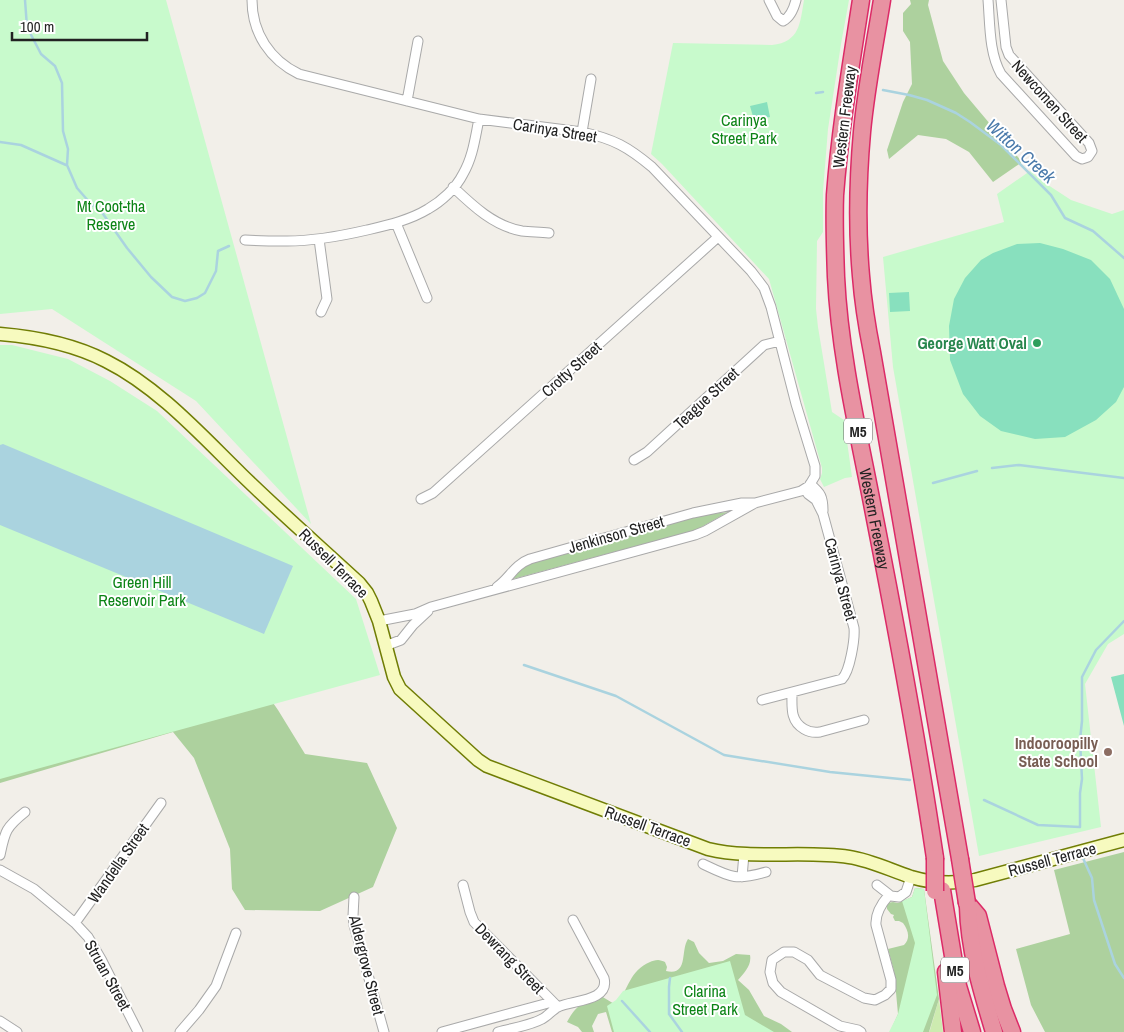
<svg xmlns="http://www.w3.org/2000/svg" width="1124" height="1032" viewBox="0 0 1124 1032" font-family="'Archivo Narrow',sans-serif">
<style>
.grass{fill:#cdebb0}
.forest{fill:#add19e}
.park{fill:#c8facc}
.pitch{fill:#88e0be}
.water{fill:#aad3df}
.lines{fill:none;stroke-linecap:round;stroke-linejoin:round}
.stream{stroke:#aad3df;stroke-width:2.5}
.street-casing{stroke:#a9a9a9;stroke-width:11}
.secondary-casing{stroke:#707d05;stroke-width:15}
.highway-casing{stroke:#dc2a67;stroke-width:19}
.street{stroke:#fff;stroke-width:9}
.secondary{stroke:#f7fabf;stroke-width:12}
.highway{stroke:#e892a2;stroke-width:16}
.highway-bridge-casing{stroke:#dc2a67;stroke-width:19;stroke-linecap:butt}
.highway-bridge{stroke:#e892a2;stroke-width:16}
.leisure-dot{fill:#2e9e5b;stroke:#fff;stroke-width:2}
.education-dot{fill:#8d6e63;stroke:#fff;stroke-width:2}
.labels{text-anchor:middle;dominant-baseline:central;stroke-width:4;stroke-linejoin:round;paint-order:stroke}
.shield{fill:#fff;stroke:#646464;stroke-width:1}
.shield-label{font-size:15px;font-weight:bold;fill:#222}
.street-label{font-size:16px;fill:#222;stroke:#fff}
.park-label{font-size:16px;fill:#0c8416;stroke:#fff}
.leisure-label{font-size:16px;font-weight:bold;fill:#27864d;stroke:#fff;text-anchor:end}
.education-label{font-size:16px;font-weight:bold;fill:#785e54;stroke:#fff;text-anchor:end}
.water-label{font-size:18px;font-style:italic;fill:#4a7aab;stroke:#fff}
</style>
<rect width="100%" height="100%" fill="#f2efe9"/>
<path class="grass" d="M939 999 943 1032H929L930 1030Z"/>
<path class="forest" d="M910 0H929L928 5 943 61 964 93 1022 162 993 182 969 152 946 139 918 135 889 159 887 150 903 102 912 84 910 42 903 31V13L911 4Z
M728 512 696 530 513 579C517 568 526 565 536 561L703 515Z
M0 564 237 651 278 710 305 754 367 763 397 828 373 887 320 911 245 910 232 889 230 849 194 758 173 732 0 783Z
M1124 852V1032H1045L1031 1005 1016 949 1070 934 1054 870Z
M915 888 924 889 939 999 929 1032H890L898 1014 894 971 888 949 904 945C911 938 908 930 903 923L899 921H895L893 917 894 915 891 914 887 909V903L893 902 898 903 912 897Z
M688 939 694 942 699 953 709 963 723 961 736 954 750 955C752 965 744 973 738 980L749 990 764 1016 781 1024 792 1032H612L606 1012 598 1014 592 1026 594 1032H582L578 1027 567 1022C577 1004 582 1003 601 996L616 1005C629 989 629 971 650 962 652 961 655 960 658 960 660 960 663 961 665 962L667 967 666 971C689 976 680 951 688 939Z"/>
<path class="park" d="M0 0H166L311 524 196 401 52 309 0 314Z
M804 0H849L841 44 828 129 823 191V232L817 241 816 309 818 327 832 412 844 420 852 477 845 478 824 487 820 479 822 473V468L769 279 662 164 651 154 673 43 772 45C800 42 800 23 804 0Z
M1030 171 1045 183 1071 200 1112 214 1124 210V634L1108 644 1085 684 1101 827 979 856 893 367 883 257 1004 222 997 194Z
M0 345H12L68 359 110 381 157 411 356 599 380 675 0 779Z
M915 888 924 889 937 995 923 1032H889L898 1014 915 943 902 901 912 897Z
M730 961 745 1015 774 1032H614L607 1006 616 1000 623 991Z"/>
<path class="pitch" d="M767 102 770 117 754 120 750 106Z
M1040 243 1063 249 1091 260 1110 279 1124 309V387L1116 402 1096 420 1065 437 1035 439 1001 431 980 416 963 394 950 360 949 326 954 299 965 278 981 260 993 253 1017 244Z
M909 292 910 311 890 312 889 293Z
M1124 674V726L1111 677Z"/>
<path class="water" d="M3 444 293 566 264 634 0 525V445Z"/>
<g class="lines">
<path class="stream" d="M25 0 27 27 41 54 55 66 62 83 63 131 68 149 67 165 77 188 91 204 101 211 127 248 151 277 172 297 185 301 197 298 205 293 216 271 218 251 229 246
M883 90 909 95 927 100 956 113 970 122 1001 145 1051 195 1065 218 1093 231 1124 258
M816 93 823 92
M0 142 21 145 66 165
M992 468 1019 465 1124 478
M933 483 977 471
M524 665 616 696 724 755 830 772 910 780
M984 800 1038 825 1080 827V793L1082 779 1080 740 1082 721V677L1096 650 1124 621
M1082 856 1092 878 1094 900 1115 964 1124 978
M670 978 669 987V1014L682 1032
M622 1001 650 1032"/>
<defs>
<path id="street" d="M252 0C252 33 270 60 299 74L479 119 582 132C614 139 628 147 652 167L751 271 764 288 771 307 796 404 815 466V476L809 486 801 491 755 503 705 531 695 535 431 607 415 614 379 621
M769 0 777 16 783 21C791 17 794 8 796 0
M988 0C990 24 989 53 1001 74L1076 156 1082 159 1088 157 1092 151 1089 143 1009 55 1006 47 1001 0
M407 101 418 41
M582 132 591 79
M453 187C473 206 494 226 522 231 531 232 540 232 549 233
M396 223 427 298
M319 239 327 299 321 312
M245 240C259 241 273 241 287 241 314 241 341 236 367 230 388 225 410 220 428 209 442 201 456 188 463 174 473 157 475 138 479 119
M634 460 647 452 764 345 780 341
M810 484C821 493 823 497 823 511
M421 499 433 493 718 237
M497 587C510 578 514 565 530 559L693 513 742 503H755
M385 646 401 640 413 625 428 611
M792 693C792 707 790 721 804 729 809 732 814 733 820 732L864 720
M762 700 842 679C850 671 855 639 854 628L823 514 816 500 808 494 805 489
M0 855C5 832 5 828 25 812
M703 864C730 877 735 881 766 872
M0 870 34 889 75 923 88 937 101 959 138 1032
M742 877 744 854
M463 885 470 912 474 922 558 1007
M877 885 891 896 899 897 906 892 911 877
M354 897 353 916 354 925 384 1032
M75 923 161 803
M0 1021 17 1032
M180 1032 199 1010 216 986 236 933
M442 1032 552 1002
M498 1032C512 1028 529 1026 542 1019 548 1016 552 1010 558 1007 571 1000 610 1002 604 978L573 920
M861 1032 858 1030 840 1026 781 992 773 983 770 972 772 960 784 952H794L808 960 820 975 864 998 875 1000 885 995 891 989V980L876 925C875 913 882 903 889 895"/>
<path id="secondary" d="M0 334C36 337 73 344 106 361 158 387 201 435 242 475 280 512 320 547 359 583L367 593 371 601 379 621 394 677 400 689 478 760 487 766 708 849C754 860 802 850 849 857 870 860 890 870 911 877 931 883 954 884 975 880L1124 840"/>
<g id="highway">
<path id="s1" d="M861 0C851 65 840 129 835 195 834 222 835 250 836 277 840 359 860 439 875 519 897 631 918 744 935 858"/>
<path d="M882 0C875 44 866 88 862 132 858 177 857 231 861 276 863 302 867 327 872 352L960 859"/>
<path d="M942 890 958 986 972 1032"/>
<path d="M967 903 978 916 996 986 1003 1009 1012 1032"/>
<path d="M968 907C969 950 982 992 994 1032"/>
<path d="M946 972 953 1032"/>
</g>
</defs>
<use href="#street" class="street-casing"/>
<use href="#secondary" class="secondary-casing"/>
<use href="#highway" class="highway-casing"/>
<use href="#street" class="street"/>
<use href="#secondary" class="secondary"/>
<use href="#highway" class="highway"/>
<defs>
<path id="highway-bridge" d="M960 859 967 903
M935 891V858"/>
</defs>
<use href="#highway-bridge" class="highway-bridge-casing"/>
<use href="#highway-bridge" class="highway-bridge"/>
</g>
<circle class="leisure-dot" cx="1037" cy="343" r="5"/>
<circle class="education-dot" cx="1108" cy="752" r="5"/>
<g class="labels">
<g class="shield">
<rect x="844" y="418.5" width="28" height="25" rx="4"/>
<rect x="941" y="957.5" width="28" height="25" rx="4"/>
</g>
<g class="shield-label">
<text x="858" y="431">M5</text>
<text x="955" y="970">M5</text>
</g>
<g class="street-label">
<text transform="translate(1050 101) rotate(48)">Newcomen Street</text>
<text transform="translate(844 117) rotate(-83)">Western Freeway</text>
<text transform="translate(555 130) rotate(9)">Carinya Street</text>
<text transform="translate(571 369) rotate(-42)">Crotty Street</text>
<text transform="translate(706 398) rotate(-43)">Teague Street</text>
<text stroke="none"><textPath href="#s1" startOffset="524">Western Freeway</textPath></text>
<text transform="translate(616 534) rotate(-16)">Jenkinson Street</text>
<text transform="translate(334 563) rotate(45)">Russell Terrace</text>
<text transform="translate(841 579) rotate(75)">Carinya Street</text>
<text transform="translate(648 826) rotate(20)">Russell Terrace</text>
<text transform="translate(1052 859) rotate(-15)">Russell Terrace</text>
<text transform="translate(118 863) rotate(-55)">Wandella Street</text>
<text transform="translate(510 958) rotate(46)">Dewrang Street</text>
<text transform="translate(367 965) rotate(76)">Aldergrove Street</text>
<text transform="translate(108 975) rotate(61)">Struan Street</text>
</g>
<g class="park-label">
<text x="744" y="120">Carinya<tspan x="744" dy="18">Street Park</tspan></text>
<text x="111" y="206">Mt Coot-tha<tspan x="111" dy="18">Reserve</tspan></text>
<text x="142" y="582">Green Hill<tspan x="142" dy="18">Reservoir Park</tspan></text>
<text x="705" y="991">Clarina<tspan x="705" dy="18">Street Park</tspan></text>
</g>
<g class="leisure-label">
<text x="1027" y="343">George Watt Oval</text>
</g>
<g class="education-label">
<text x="1098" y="743">Indooroopilly<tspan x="1098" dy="18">State School</tspan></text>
</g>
<g class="water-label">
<text transform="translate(1021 151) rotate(42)">Witton Creek</text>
</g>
</g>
<path d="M12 32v8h135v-8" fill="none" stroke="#222222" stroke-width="2.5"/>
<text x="20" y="32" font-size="15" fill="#222222" stroke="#ffffff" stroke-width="4" paint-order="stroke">100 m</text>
</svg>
